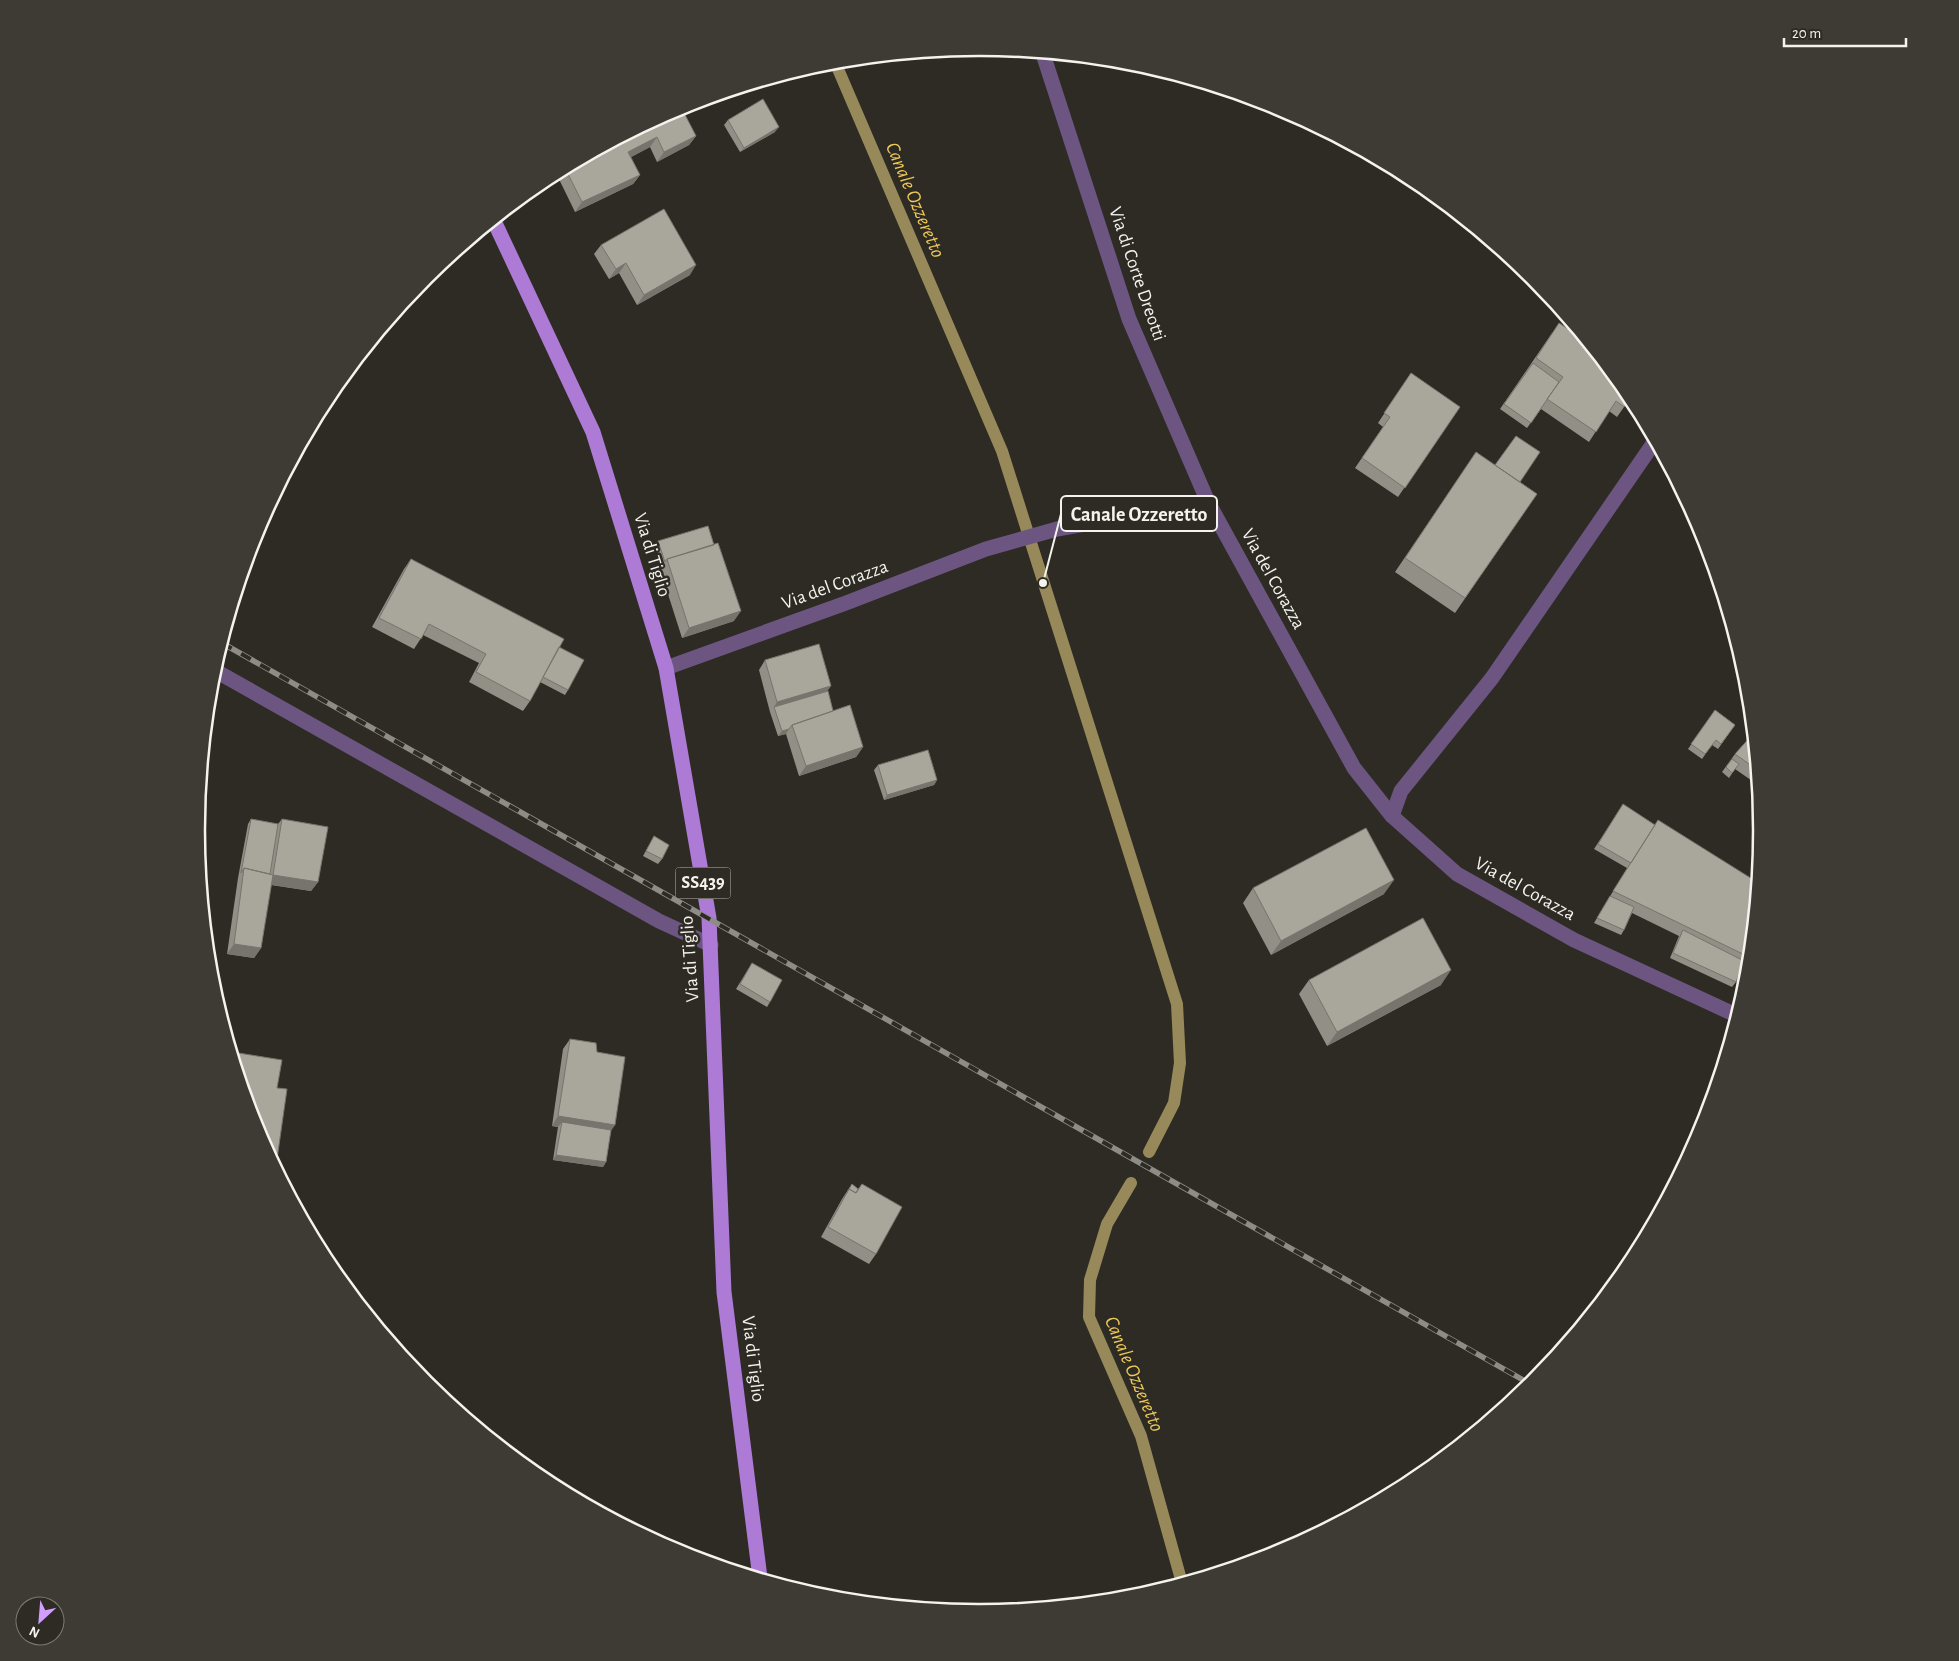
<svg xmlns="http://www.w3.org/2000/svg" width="1959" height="1661" viewBox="0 0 1959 1661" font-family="'Alegreya Sans',sans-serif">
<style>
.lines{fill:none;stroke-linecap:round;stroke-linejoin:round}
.stream{stroke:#97895a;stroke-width:12}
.minor{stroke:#6c5581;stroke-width:15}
.major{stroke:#ad7bd6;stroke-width:15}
.rail-casing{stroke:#8e8c86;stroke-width:5.5}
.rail{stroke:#2d2b23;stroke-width:4;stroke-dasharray:11;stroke-linecap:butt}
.wall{fill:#918f86}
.shaded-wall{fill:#76746d}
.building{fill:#a9a69c;stroke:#76746d}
.labels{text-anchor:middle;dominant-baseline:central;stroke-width:5;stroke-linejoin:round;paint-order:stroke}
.shield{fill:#2d2b23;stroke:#b9b7b1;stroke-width:1}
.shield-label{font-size:18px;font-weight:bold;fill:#f5f3ee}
.street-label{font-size:19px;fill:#f5f3ee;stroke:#2d2b23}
.water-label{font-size:20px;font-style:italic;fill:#eec95a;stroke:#2d2b23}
.rim{fill:none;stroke:#f5f3ee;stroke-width:2.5}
.leader{fill:none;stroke:#f5f3ee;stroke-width:2}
.callout-dot{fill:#f5f3ee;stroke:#2d2b23;stroke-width:2}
.callout{fill:#2d2b23;stroke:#f5f3ee;stroke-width:2}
.callout-label{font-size:20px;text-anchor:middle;font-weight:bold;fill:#f5f3ee}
</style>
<rect width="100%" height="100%" fill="#2d2b23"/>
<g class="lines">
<path class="stream" d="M835 62 1002 451 1177 1004 1180 1063 1174 1103 1149 1152
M1131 1183 1107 1224 1090 1280 1089 1317 1141 1436 1182 1583"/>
<path class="minor" d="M1043 54 1129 319 1208 502 1354 768 1392 816 1457 874 1574 940 1738 1016
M666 668 846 603 986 549 1057 529 1208 502
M214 670 659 921 711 945
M1392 816 1401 791 1492 678 1655 441"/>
<path class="major" d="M494 221 593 432 666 668 709 918 724 1292 760 1578"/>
<defs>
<path id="rail" d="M222 643 1532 1385"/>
</defs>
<use href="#rail" class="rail-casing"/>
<use href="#rail" class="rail"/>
</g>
<path class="wall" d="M681 107 696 136 689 145 657 162 650 147 631 157 640 175 633 184 575 212 556 173Z
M728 120 775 132 740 152 724 125Z
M601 245 690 275 637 305 619 273 609 279 594 254Z
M1552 333 1631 397 1617 417 1609 411 1589 442 1541 409 1527 428 1500 409Z
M1411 373 1460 407 1398 497 1355 468 1383 427 1378 423Z
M1466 467 1520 482 1537 494 1455 613 1395 572Z
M658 541 734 621 682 638 660 569 662 567 655 546Z
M411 559 559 647 568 690 565 695 540 682 530 701 523 711 469 682 479 663 423 635 414 649 372 627 404 569Z
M765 660 828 691 833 711 863 747 856 757 799 776 786 734 778 736 770 712 759 670Z
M1715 710 1735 725 1718 749 1712 745 1702 759 1688 749Z
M1753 734 1758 785 1735 769 1729 778 1722 772 1735 754Z
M878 765 937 780 934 785 884 800 874 770Z
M1620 809 1747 956 1744 961 1736 982 1732 987 1670 958 1679 936 1632 913 1624 930 1621 935 1594 923 1627 868 1594 849Z
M251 819 278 824 282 819 318 882 311 891 271 885 261 948 254 958 227 954 238 878 248 824Z
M654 836 662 859 658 864 643 856Z
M1253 888 1384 894 1271 955 1243 903Z
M752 963 770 1002 767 1007 736 989Z
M1309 980 1441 985 1327 1046 1299 994Z
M570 1039 597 1052 615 1125 611 1130 606 1162 603 1167 553 1160 558 1127 552 1126 563 1049Z
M852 1184 858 1189 862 1184 876 1254 869 1264 821 1237 842 1199Z"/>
<path class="shaded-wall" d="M779 127 775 132 740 152 744 148Z
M696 136 689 145 657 162 664 152Z
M657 137 650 147 622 162 628 152Z
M640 175 633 184 575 212 582 202Z
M626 263 619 273 609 279 616 269Z
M696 265 690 275 637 305 644 295Z
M741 611 734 621 682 638 689 628Z
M831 686 824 696 774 707 777 702Z
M789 729 786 734 778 736 782 731Z
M863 747 856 757 799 776 806 766Z
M937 780 934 785 884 800 887 795Z
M273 875 318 882 311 891 266 884Z
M1394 880 1384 894 1271 955 1281 941Z
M234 944 261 948 254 958 227 954Z
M1451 970 1441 985 1327 1046 1337 1032Z
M558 1116 615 1125 608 1135 562 1122 558 1127 552 1126Z
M556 1155 606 1162 603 1167 553 1160Z
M271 1158 277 1159 274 1163Z"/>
<path class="building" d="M763 99 779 127 744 148 728 120Z
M681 107 696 136 664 152 657 137 628 152 640 175 582 202 565 168Z
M664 209 696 265 644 295 626 263 616 269 601 245Z
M1559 323 1585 340 1631 397 1624 407 1616 401 1596 432 1547 399 1563 377 1536 358Z
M1533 363 1559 382 1531 423 1504 404Z
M1411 373 1460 407 1405 488 1362 458 1390 417 1384 413Z
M1516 436 1540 452 1520 482 1495 465Z
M1476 452 1537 494 1465 598 1405 558Z
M708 526 714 545 667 559 665 562 658 541Z
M718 543 741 611 689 628 667 559Z
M411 559 564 639 530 701 476 672 486 654 429 624 421 639 379 618Z
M819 644 831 686 777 702 765 660Z
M559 647 584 660 568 690 543 677Z
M828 691 833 711 792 725 789 729 782 731 774 707Z
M850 705 863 747 806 766 792 725Z
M1715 710 1735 725 1721 744 1716 740 1705 754 1691 744Z
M1753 734 1756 769 1735 754Z
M928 750 937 780 887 795 878 765Z
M1732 759 1739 764 1732 773 1726 767Z
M1623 804 1655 825 1631 863 1598 844Z
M251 819 278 824 270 874 244 868 241 873Z
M282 819 328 827 318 882 273 875 261 948 234 944 244 868 273 875Z
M1658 820 1757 882 1751 950 1747 956 1613 891Z
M1366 828 1394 880 1281 941 1253 888Z
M654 836 669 845 662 859 646 851Z
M1610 896 1634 907 1624 930 1597 918Z
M1423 918 1451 970 1337 1032 1309 980Z
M1683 930 1744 961 1736 982 1673 953Z
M752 963 782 980 770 1002 740 984Z
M570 1039 596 1043 597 1052 625 1057 615 1125 558 1116Z
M232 1052 282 1060 277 1088 287 1089 277 1159 271 1158 256 1130Z
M562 1122 611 1130 606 1162 556 1155Z
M852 1184 858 1189 856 1193 849 1189 846 1194Z
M862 1184 902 1207 876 1254 828 1227 849 1189 856 1193Z
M1035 1603V1608L979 1614 952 1611Z"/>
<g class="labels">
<rect class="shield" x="675.5" y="867.5" width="55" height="31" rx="4"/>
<g class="shield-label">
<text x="703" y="883">SS439</text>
</g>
<g class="street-label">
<text transform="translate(1137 274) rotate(71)">Via di Corte Dreotti</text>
<text transform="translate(652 555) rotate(73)">Via di Tiglio</text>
<text transform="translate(1273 579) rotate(61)">Via del Corazza</text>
<text transform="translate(835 585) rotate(-20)">Via del Corazza</text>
<text transform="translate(1525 889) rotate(29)">Via del Corazza</text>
<text transform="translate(690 959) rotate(-94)">Via di Tiglio</text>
<text transform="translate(753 1359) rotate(83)">Via di Tiglio</text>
</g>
<g class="water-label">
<text transform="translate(915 200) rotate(67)">Canale Ozzeretto</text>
<text transform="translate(1134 1374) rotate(67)">Canale Ozzeretto</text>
</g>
</g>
<path d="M0 0H1959V1661H0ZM205 830a774 774 0 1 1 1548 0a774 774 0 1 1-1548 0Z" fill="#3d3b33" fill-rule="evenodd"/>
<path class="rim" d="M205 830a774 774 0 1 1 1548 0a774 774 0 1 1-1548 0Z"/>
<path class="leader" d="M1043 583L1061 514"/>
<circle class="callout-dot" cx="1043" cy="583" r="5"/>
<rect class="callout" x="1061" y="496" width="156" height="35" rx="5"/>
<g class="callout-label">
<text x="1139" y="521">Canale Ozzeretto</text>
</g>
<g transform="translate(40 1621) rotate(206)"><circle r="24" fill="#2d2b23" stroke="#7d7b74"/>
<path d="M0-4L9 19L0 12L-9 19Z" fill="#d19dfe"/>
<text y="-8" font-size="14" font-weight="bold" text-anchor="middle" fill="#f5f3ee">N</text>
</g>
<path d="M1784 38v8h122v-8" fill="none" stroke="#f5f3ee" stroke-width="2.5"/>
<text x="1792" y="38" font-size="15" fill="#f5f3ee" stroke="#2d2b23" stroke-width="4" paint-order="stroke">20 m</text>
</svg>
